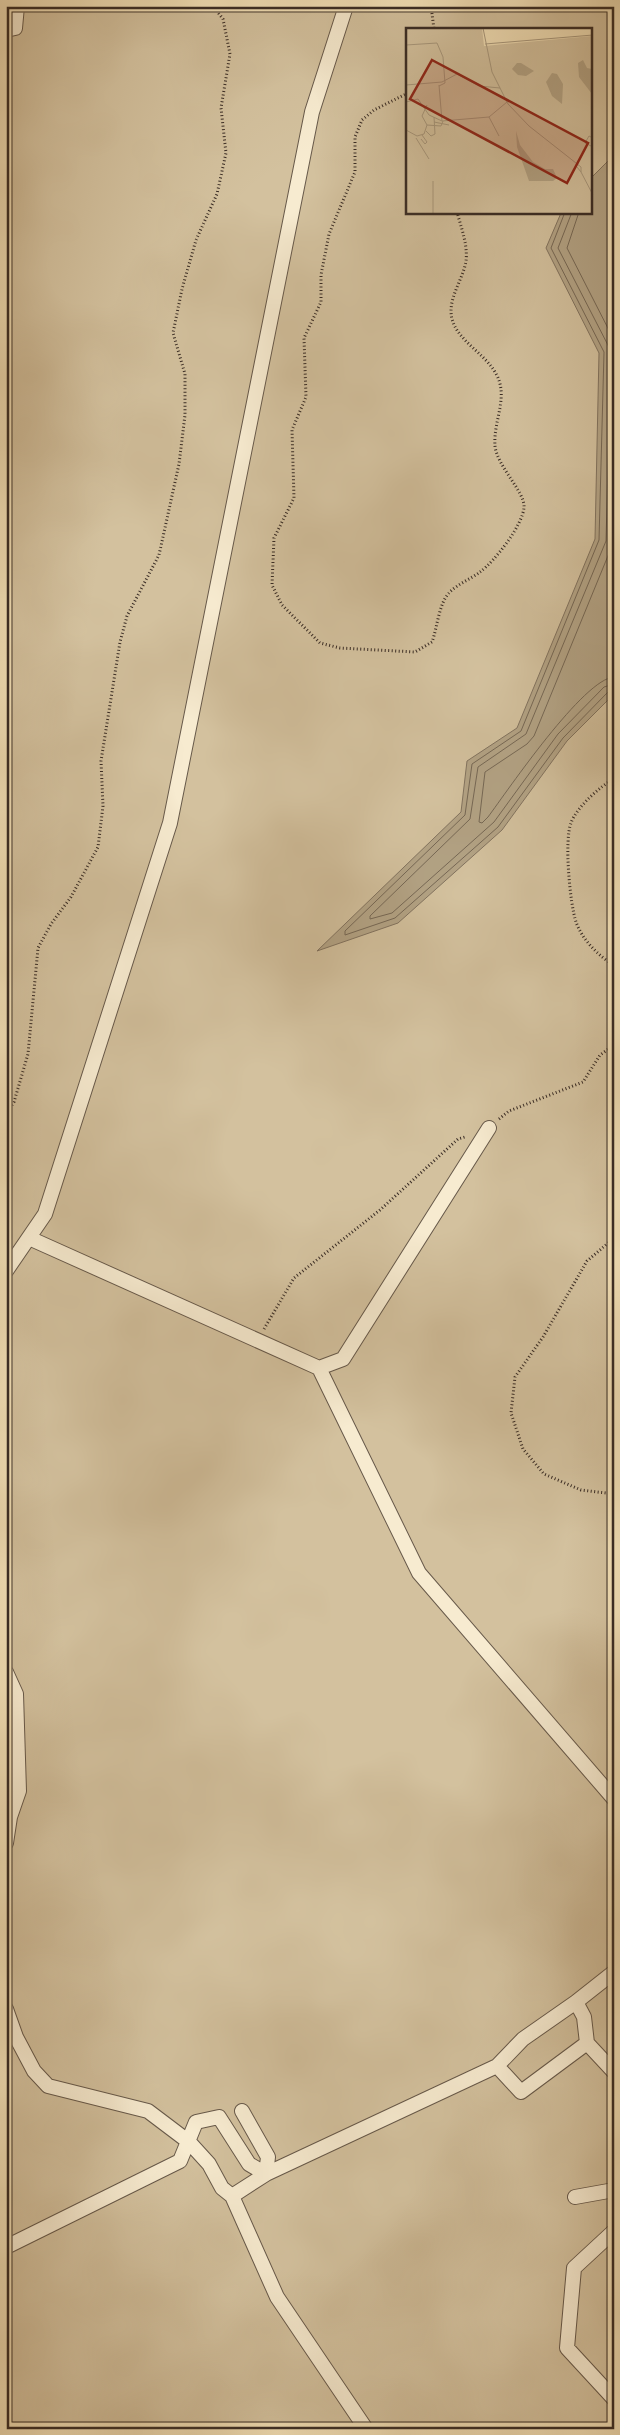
<svg xmlns="http://www.w3.org/2000/svg" width="620" height="2435" viewBox="0 0 620 2435" font-family="Cardo,serif">
<style>
.green{fill:#d3c19e;stroke:#867662;fill-rule:evenodd}
.water{fill:#b3a385;stroke:#82735f}
.lines{fill:none;stroke-linecap:round;stroke-linejoin:round}
.shore{stroke:#766855;stroke-width:1}
.minor-casing{stroke:#67594a;stroke-width:16}
.path{stroke:#392c25;stroke-width:3;stroke-dasharray:1 2.5;stroke-linecap:butt}
.minor{stroke:#f7ebd0;stroke-width:14}
.inset-road{fill:none;stroke:#a8987d;stroke-width:1}
.view{fill:#8f2418;fill-opacity:0.15;stroke:#8f2418;stroke-width:2.5}
.inset-edge{fill:none;stroke:#392c25;stroke-width:2.5}
</style>
<rect width="100%" height="100%" fill="#f2e0b7"/>
<filter id="stains"><feTurbulence type="fractalNoise" baseFrequency=".004" numOctaves="4"/><feColorMatrix values="0 0 0 0 .2 0 0 0 0 .09 0 0 0 0 .02 0 0 0 .5 -.17"/></filter>
<radialGradient id="worn" r=".72"><stop offset=".6" stop-color="#630" stop-opacity="0"/><stop offset="1" stop-color="#630" stop-opacity=".3"/></radialGradient>
<path class="green" d="M6 6H614V2429H6ZM408 29H591V212H408Z"/>
<path class="water" d="M614 155V694L567 741 502 830 398 923 317 951 461 812 467 761 517 728 595 539 599 353 546 248 561 213 591 212V178Z"/>
<g class="lines">
<path class="shore" d="M565 212 551 248 604 352 599 540 521 731 472 764 465 815 345 931V935L395 918 498 827 563 738 608 692 614 690
M572 212 558 248 611 351 606 541 526 734 478 767 470 819 370 916V919L392 913 494 822 558 734 604 687 614 684
M579 212 567 248 614 340
M614 524 612 546 534 736 527 744 485 772 479 822 482 823 488 817C508 790 584 678 614 677"/>
<defs>
<path id="minor" d="M6 30 15 28 17 6
M29 1238 319 1368 419 1573 614 1799
M6 1271 45 1214 170 823 312 112 346 6
M319 1368 343 1359 489 1128
M6 1672 16 1694 19 1791 10 1817 6 1843
M576 2002 584 2017 587 2043 614 2072
M6 2009 16 2037 34 2071 48 2086 148 2111 189 2142 209 2164 222 2188 232 2196 277 2297 366 2429
M497 2066 521 2092 587 2043
M232 2196 266 2174 497 2066 523 2039 576 2002 614 1972
M575 2197 614 2190
M614 2231 574 2268 567 2348 614 2399
M6 2247 180 2161 196 2122 219 2117 249 2164 266 2174 268 2157 242 2111"/>
</defs>
<use href="#minor" class="minor-casing"/>
<path class="path" d="M431 6 434 29
M408 93 374 110 362 120 355 137V172L329 234 321 275V302L304 338 306 397 292 430 294 498 274 538 272 585 282 605 320 643 340 648 415 652 432 642C437 629 439 603 449 593 457 584 471 579 480 572 495 561 523 525 524 507 525 492 497 466 495 446 493 420 510 396 495 372 484 353 458 341 452 319 447 299 463 280 466 261 468 245 461 227 457 212
M614 779C600 786 576 808 571 823 564 840 570 904 576 922 582 939 598 956 614 965
M6 1114 14 1102 28 1054 38 948 51 924 71 897 98 847 103 806 101 761 120 642 127 616 159 555 179 464 185 415V374L173 333 182 289 196 240 217 194 226 153 221 108 230 54 223 19 213 6
M499 1119 509 1111 583 1082 600 1055 614 1045
M614 1238 587 1261 543 1337 515 1377 511 1413 523 1449 544 1474 581 1490 614 1494
M264 1329 294 1278 380 1210 458 1139 465 1137"/>
<use href="#minor" class="minor"/>
</g>
<g transform="translate(406 28)">
<rect width="186" height="186" fill="#f2e0b7"/>
<path d="M0 0H76L78 18 186 8V186H0Z" fill="#d3c19e"/>
<path d="M177 32 181 40 186 41V66L173 49 172 35ZM111 35H115L128 43 120 48 112 47 106 41ZM146 45 151 46 157 56 156 76 146 68 140 54ZM110 103 114 117 127 134 139 141H147L151 150 147 153H123L111 119Z" fill="#b3a385"/>
<path class="inset-road" d="M77 0 86 44 102 76 123 98 175 139V144L171 139M79 16 187 7M0 17 31 15 37 29 39 55 33 58M0 57 36 54 51 46 73 58 94 60M33 57 36 93M0 74 12 71 23 87 36 93 83 89 101 74M83 89 93 108M28 94 43 97M21 97 35 98 37 93M0 102 11 108 18 106 21 97 16 88 21 77M20 103 25 108 29 106 28 89M10 110 23 131M187 110 183 108 179 115 187 119M15 111 19 116 21 114 16 107M175 144 187 167M27 186V153"/>
<path class="view" d="M26 32 182 115 161 155 4 71Z"/>
<rect width="186" height="186" class="inset-edge"/>
</g>
<rect width="620" height="2435" fill="none" stroke="#f2e0b7" stroke-width="25"/>
<rect x="8" y="8" width="605" height="2420" fill="none" stroke="#392c25" stroke-width="2.5"/>
<rect x="12" y="12" width="595" height="2410" fill="none" stroke="#392c25"/>
<rect width="100%" height="100%" filter="url(#stains)"/>
<rect width="100%" height="100%" fill="url(#worn)"/>
</svg>
